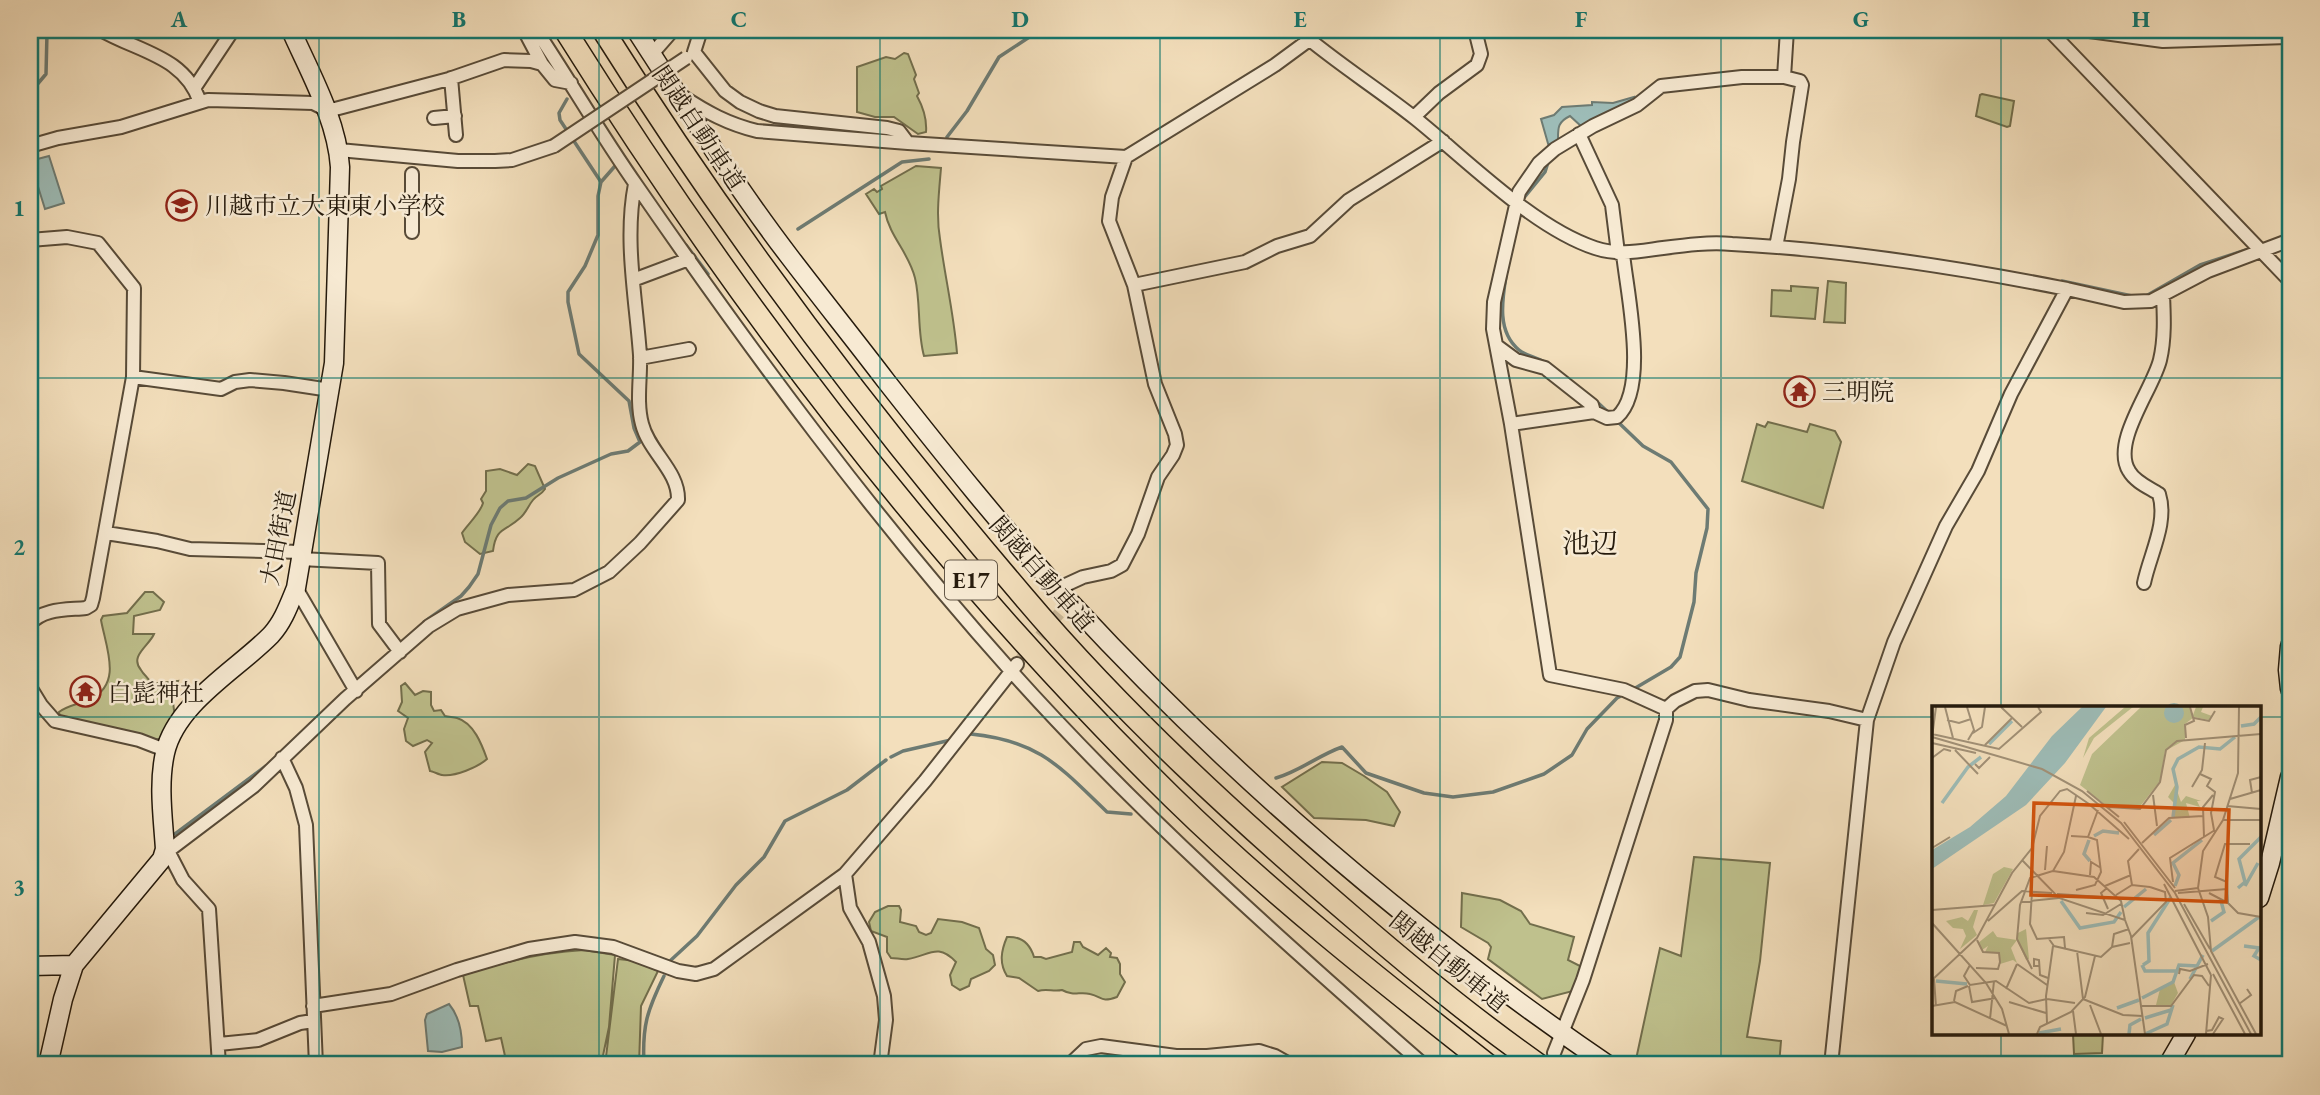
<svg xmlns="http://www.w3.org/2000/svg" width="2320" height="1095" viewBox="0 0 2320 1095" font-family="'EB Garamond','Noto Serif JP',serif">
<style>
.green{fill:#bfc18d;stroke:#726e4c;stroke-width:2}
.water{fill:#9dbcb7;stroke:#6d7b73;stroke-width:2}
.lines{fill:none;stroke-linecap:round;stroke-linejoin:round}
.stream{stroke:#6d7b73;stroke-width:3.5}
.street-tunnel{stroke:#cab899;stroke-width:12;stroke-dasharray:12 6;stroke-linecap:butt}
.street-casing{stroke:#584b38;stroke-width:16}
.secondary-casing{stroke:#251a0c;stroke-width:21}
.highway-casing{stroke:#251a0c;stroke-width:24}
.street{stroke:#f7ead3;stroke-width:12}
.secondary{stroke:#f7ead3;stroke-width:18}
.highway{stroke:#f3dfbc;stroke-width:21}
.street-bridge-casing{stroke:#584b38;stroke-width:16;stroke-linecap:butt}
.street-bridge{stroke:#f7ead3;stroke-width:12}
.grid{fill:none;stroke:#0f766e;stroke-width:2;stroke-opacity:0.55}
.labels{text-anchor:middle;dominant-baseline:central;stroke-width:5;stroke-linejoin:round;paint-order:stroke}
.shield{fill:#f7ead3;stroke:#645848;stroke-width:2}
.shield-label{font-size:23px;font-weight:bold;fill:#251a0c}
.street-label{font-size:24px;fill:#251a0c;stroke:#f7ead3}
.poi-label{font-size:24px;fill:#251a0c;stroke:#f7ead3;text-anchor:start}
.quarter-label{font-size:28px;fill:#251a0c;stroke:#f7ead3}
.inset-river{fill:none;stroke:#9dbcb7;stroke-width:3.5}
.inset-road{fill:none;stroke:#a19076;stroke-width:2}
.view{fill:#d4530c;fill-opacity:0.15;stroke:#d4530c;stroke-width:3.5}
.inset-edge{fill:none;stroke:#251a0c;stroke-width:3.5}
.neatline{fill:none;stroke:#0f766e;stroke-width:2.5}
.grid-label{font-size:23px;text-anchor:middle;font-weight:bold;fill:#0f766e}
</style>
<rect width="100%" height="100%" fill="#f3dfbc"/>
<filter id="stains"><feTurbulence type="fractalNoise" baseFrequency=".00286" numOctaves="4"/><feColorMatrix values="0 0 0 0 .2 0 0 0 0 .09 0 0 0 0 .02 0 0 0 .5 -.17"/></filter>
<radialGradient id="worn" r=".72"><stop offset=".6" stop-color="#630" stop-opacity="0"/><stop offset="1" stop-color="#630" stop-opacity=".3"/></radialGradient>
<path class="green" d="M904 53 908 54 916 75 914 79 919 93 917 96C923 107 927 120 926 132L918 134 894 117H875L857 112V67L886 57 895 59Z
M1982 94 2014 101 2010 126 2007 127 1976 116 1980 95Z
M916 166 941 168C939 192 936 216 940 239 945 277 954 315 957 353L924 356C917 331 921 303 915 278 909 253 890 237 885 212L879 214 866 194 874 189 877 192 882 189 881 186Z
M1828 281 1846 283 1845 323 1824 322Z
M1791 286 1818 288 1815 319 1771 316 1772 290 1791 291Z
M1768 422 1807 432 1810 424 1835 431 1841 442 1823 508 1742 481 1757 424 1765 427Z
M528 464 535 466 545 489C541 495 537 495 533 500 528 506 526 513 520 518 505 532 496 527 493 551L480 554 465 542 462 533C468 524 481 512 483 503L481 499 486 491V471L500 469 517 475Z
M145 592H153L164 602 160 610 134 616 133 634H154C149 646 129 656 141 670 145 677 148 676 151 684L178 681 172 694 175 718 163 738 151 741 60 717 59 712C68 705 80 704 90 699 123 684 106 648 101 620L103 616 127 613Z
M405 683 415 695 423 691 431 692V705L434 711 441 710 445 716C449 717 453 717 457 718 474 723 482 745 487 759 478 767 455 777 442 775 440 775 432 771 430 771L425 752 432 743 427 740 413 746 406 741 404 729 408 718 398 711 402 702 401 686Z
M1322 762 1342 763 1364 776 1387 792 1400 812 1394 826 1366 820 1314 818 1282 787Z
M1694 857 1770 863 1760 961 1747 1037 1781 1041 1779 1065 1635 1064 1660 948 1681 956Z
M1462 893 1500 900 1521 911 1530 924 1574 937 1568 960 1582 967 1573 991 1542 999 1488 959 1491 947 1488 943 1461 927Z
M888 906H899L901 910 900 922 916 926 919 932 926 935 931 933 938 919 962 922 979 928 986 949 993 955 995 965 989 971 971 979 969 986 960 990 952 985 950 975 956 962C937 942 929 956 908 959 903 960 896 958 891 958L887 952V937L871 931 869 922 875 912Z
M1007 937C1022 936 1030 944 1034 957H1041L1046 959 1072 952 1074 942H1080L1083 947 1098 955 1106 948 1111 953 1110 957 1117 958 1120 964V974L1125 982 1117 997C1100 1003 1103 997 1090 994 1079 991 1075 997 1062 990 1053 992 1047 988 1038 991L1019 978 1007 976C999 963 1001 951 1007 937Z
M584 950 615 955 609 1027 601 1065H507L501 1038 486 1041 478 1006H470L463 975C502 962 543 952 584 950Z
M618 959 636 961 658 971 641 1006 639 1065H605Z
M2073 1034H2103L2102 1053 2074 1054Z
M1119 1054C1138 1057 1158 1062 1178 1064 1208 1066 1251 1050 1276 1065H1080L1095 1057Z"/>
<path class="water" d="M1634 97 1633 102 1582 127 1570 116C1557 122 1558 129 1558 141L1549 147 1541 119 1554 115 1562 107 1592 105V102L1613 103Z
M49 156 64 203 45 209 30 161Z
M449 1004C459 1016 462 1032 462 1047L442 1052 428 1051 425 1020 427 1014Z"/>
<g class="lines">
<path class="stream" d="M655 33 658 30
M30 93 46 74 47 33 50 30
M567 99 559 113 560 120 601 182
M947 137 967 111 999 57 1040 30
M1523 199 1545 172 1549 159
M798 229 902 162 929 159
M686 245 708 274
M1506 276C1502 301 1497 332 1519 350 1526 356 1536 357 1544 362
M2062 281 2132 296
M2146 296 2200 265 2249 249
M2023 359 2039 329
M1595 400 1610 414
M1618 422 1643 446 1671 462 1708 509 1707 528 1696 573 1694 602 1680 657 1671 667 1632 690
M424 622 461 596 469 587 478 574 491 525 500 508 508 501 526 498 558 478 611 454 628 451 640 442 634 428 629 401 579 354 568 302V292L585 266 598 235V196L601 182 615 166
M971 734C1040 741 1060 767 1107 812L1131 814
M891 757 903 751 951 740
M1276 778C1300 771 1319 755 1342 747L1366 773 1424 793 1453 797 1493 792 1544 774 1572 755 1587 729 1617 698 1625 694
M175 834 266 766
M671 960 697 936 736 885 764 857 785 821 847 790 886 760
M644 1065C642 1026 647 1011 664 976"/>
<path class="street-tunnel" d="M1017 664 1062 610"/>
<defs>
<path id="street" d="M101 30C139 52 184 56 200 102
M524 30 542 64
M536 30C570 81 601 135 637 186 753 354 875 519 1011 671 1138 813 1281 940 1424 1065
M701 30 694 52 725 91 740 102 759 111 775 116 887 128 899 131 908 143
M1298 30C1335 62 1377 88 1416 119 1467 160 1534 228 1595 248 1619 256 1640 251 1663 248 1686 245 1709 242 1732 244 1845 250 1956 267 2067 289
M2049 30 2290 281
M2082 30 2163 41 2290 37
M652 54 673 30
M451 78 456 135
M195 87 233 30
M682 96C706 112 728 124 757 131L908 143 1126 157 1275 65 1309 40
M1414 117 1439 93 1477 65 1481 54 1475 30
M434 118 455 116
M1579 134 1612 205 1618 253
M30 146 58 138 121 127 208 100 313 103 325 109H335L449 79 504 60 531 61 542 64 555 80 571 83
M339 150 458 161H495L512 160 554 146
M412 174V232
M30 240 67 237 98 243 134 288 133 377 93 598 91 605 86 608C67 610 43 608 30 624
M1776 247 1789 179 1793 142 1802 85 1800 81 1784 77 1787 30
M633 280 689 259
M1134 285 1245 262 1277 246 1310 236 1349 200 1443 141
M1497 346 1516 360 1545 368 1592 405 1594 412 1607 418 1617 417C1649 389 1627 293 1623 254
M640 358 689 349
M133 377 221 389 235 382 250 380 284 383 330 390
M1511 424 1594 412
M106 533 157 541 190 549 302 552
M301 559 378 563 379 624 400 652
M2144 583C2150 554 2168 523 2159 494 2150 488 2135 482 2129 471 2111 442 2153 389 2160 360 2165 339 2164 316 2163 295
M296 588 356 691
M1059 588 1083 577 1111 571 1122 565 1138 534 1158 477 1173 455 1177 445 1175 434 1155 384 1134 285 1109 221 1112 197 1126 157
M30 687 41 705 55 721 139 740 165 750
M1666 709 1624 690 1550 675 1511 424 1493 329 1494 302 1519 192 1539 163 1555 149 1593 126 1637 105 1661 86 1742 77H1784
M282 758 296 788 306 825 316 1065
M165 849 168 851 254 786 345 699 429 626 457 609 508 595 574 590 609 572 640 543 678 500C679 471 649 452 642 424 636 402 641 377 640 355 636 298 624 240 635 184
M168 851 183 880 209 909 219 1065
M845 874 850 908 869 942 884 996 886 1020 880 1065
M313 1006 391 994 457 970 529 949 575 942 613 947 678 971 696 974 714 969 845 874 925 781 1017 664
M219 1044 258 1040 300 1023 313 1021
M1554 1053 1583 980 1666 720V709L1675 701 1695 691 1708 690 1749 700 1829 711 1867 720
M1069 1065 1086 1049 1101 1046 1176 1056H1207L1259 1051 1275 1056 1291 1065
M1831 1065 1867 720 1894 642 1946 526 1978 471 2011 394 2067 289 2124 302 2151 301 2208 271 2290 240"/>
<path id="secondary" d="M636 30C685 106 734 184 789 256 821 298 854 339 886 381 945 456 1005 531 1070 602 1231 776 1413 932 1608 1065
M2290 646 2288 670 2290 689
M2259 898 2270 863 2290 777
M30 966 74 965
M48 1065 63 999 74 965 162 859 165 849C163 818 158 784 165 753 176 703 238 669 271 635 283 622 289 605 296 588L334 363 340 167C337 120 310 73 291 30
M2168 1065 2186 1034"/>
<path id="highway" d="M565 30C738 306 940 569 1173 798 1271 894 1380 980 1488 1065
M603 30C728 229 870 417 1023 596 1123 714 1239 820 1356 920 1415 971 1475 1020 1539 1065"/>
</defs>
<use href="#street" class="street-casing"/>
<use href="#secondary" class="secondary-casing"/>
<use href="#highway" class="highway-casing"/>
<use href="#street" class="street"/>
<use href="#secondary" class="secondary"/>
<use href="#highway" class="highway"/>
<defs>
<path id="street-bridge" d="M554 146 686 58"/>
</defs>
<use href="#street-bridge" class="street-bridge-casing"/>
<use href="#street-bridge" class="street-bridge"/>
</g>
<path class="grid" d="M319 30V1065M599 30V1065M880 30V1065M1160 30V1065M1440 30V1065M1721 30V1065M2001 30V708M30 378H2290M30 717H1933M2259 717H2290M2001 1034V1065"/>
<defs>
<symbol id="school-ring" viewBox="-11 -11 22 22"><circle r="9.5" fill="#f7ead3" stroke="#8f2418" stroke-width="1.5"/><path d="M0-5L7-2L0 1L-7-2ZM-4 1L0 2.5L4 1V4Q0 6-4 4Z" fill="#8f2418"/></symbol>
<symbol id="temple-ring" viewBox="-11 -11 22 22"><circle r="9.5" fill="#f7ead3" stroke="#8f2418" stroke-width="1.5"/><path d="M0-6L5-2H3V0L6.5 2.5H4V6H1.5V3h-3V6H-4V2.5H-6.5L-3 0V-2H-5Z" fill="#8f2418"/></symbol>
</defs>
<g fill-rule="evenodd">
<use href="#school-ring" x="164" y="188" width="35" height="35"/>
<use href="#temple-ring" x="1782" y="374" width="35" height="35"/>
<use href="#temple-ring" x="68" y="674" width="35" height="35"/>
</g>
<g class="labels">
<rect class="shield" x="945" y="560.5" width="52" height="39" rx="5"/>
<g class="shield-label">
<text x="971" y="580">E17</text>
</g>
<g class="street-label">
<text transform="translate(699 128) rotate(56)">関越自動車道</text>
<text transform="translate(278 538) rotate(-79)">大田街道</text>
<text transform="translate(1042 574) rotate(49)">関越自動車道</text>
<text transform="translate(1449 962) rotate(39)">関越自動車道</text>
</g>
<g class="poi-label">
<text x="205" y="205">川越市立大東東小学校</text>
<text x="1822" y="391">三明院</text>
<text x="108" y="692">白髭神社</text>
</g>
<g class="quarter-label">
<text x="1590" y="543">池辺</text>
</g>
</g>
<g transform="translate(1932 706)">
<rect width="329" height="329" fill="#f3dfbc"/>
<path d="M193 1H201L162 32 151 52 157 32ZM209 1H258L261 9 264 1H271L269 6 280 10 277 14 262 11 253 18V34L233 45 228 75 206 103 175 100 148 79 160 48ZM243 79 249 96 254 90 269 95H265L268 101 254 97 258 112H241L243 98 236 91ZM72 161 81 163 62 197 51 199 61 168ZM42 204H46L41 221 45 229 28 243 34 230 31 223 21 222 14 215 30 211 36 215ZM94 223 97 253 94 254 85 234 79 242 85 257 81 254 68 258 67 247 53 246 56 240 50 244 46 237 61 225 65 231 85 234 86 227ZM242 276 246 287 239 299H224L228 283Z" fill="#bfc18d"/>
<path d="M232 7a10 10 0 1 1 20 0a10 10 0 1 1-20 0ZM150 1H174L133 57 94 99 0 163V144L38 121 74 90 120 30Z" fill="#9dbcb7"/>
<path class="inset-river" d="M309 20 322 18 329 11M57 38 80 15M10 97 36 61 49 51M241 111 245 81 241 63 246 53 267 41 288 43 303 31M222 129 239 114M162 130 171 125 187 127M157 134 152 148 158 155M243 180 247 169 241 157 270 134M313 180 326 157M306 182 313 176 307 153 329 131M129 195 148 222 182 216 189 206M192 201 214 183M279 215 292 206 289 195M312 240 327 242 322 250 329 254M280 245 327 211M210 259 213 265H244M211 259 217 255 216 227 239 191M258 273 271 249M4 275 35 278M210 292 241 276 247 259 266 260M185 302 207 294M213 312 239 304M107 327 129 323M197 328 198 319 209 313M213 328 235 318 241 299"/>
<path class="inset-road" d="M13 1 21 32M35 1 42 24 36 34M69 1 90 21M307 1 306 67 291 114 271 145 266 182 276 211 279 245 324 328M262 12 277 15 283 5M15 14 27 17 39 13M41 27 50 21 53 1M0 28 67 43 109 6 106 1M0 31 4 1M0 31 110 63 150 85 189 117 243 187 319 328M254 32 253 19 262 15 258 1M0 37 44 47M53 39 80 12M23 44 46 68M0 52 12 43 19 45M43 58 47 62 58 51M268 68 279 73 275 80 283 86 279 107 282 124M260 81 270 64 273 37M155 85 187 111M320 87 318 74 329 71M221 89 225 120M298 93 329 84M295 100 329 103M176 101 208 103 228 76 234 44 245 35 329 28M291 114H329M192 116 243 182M139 130 156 131 166 104M272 131 271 101 281 89M210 137 237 112 271 110M318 138H293L283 171 295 176 296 197 306 207 329 211M0 142 18 131M90 154 127 192 193 214 199 230 213 328M113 164 115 140M121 165 162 171 189 195 193 214M158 169 159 156 169 162M241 176 238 152 283 124M232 178 279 269M200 179 196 155 207 143M173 180 199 169M175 182 169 187 176 203M144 184 163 179 169 166 165 134 156 131M243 185 266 182M100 186 98 218 105 233 132 231 133 242M246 187 295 183M277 187 296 197M125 188 170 191M184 189 200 179 218 181M89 196 127 192M252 198 278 243M0 204 63 199M154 207 171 209 189 198M56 215 90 185 120 187M0 217 54 277 70 303 77 328M199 232 234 196 233 186 218 181M117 233 122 240 169 251 180 241 198 237M180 241 182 228 197 223M145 245 151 293M85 258 115 279M38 259 32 270 38 279 64 275 97 297 115 293 143 297M107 260H102V253L107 254 108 269 116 272M44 262 66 263 68 256 67 247 51 246 45 234M100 263 85 233 88 199 98 172 121 165 132 146 144 90M247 268 248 263 258 265 276 258M281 268 313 328M2 273 4 301M0 274 45 232 80 167 100 142 108 110 128 85 135 83 157 98 197 133M37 280 40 296 64 292M74 283 85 258M151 293 191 309 211 310M22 295 24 285 36 280M77 296 114 307M307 298 319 289 315 283M158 299 169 328M0 300 23 296 75 320M210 300H239L262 269 270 270 277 280M141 305 144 328M58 313 62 275M115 317 114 290 121 240M274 325 280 324 287 311 291 313 281 328M105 328 108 321 139 306 153 291 163 250M274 328 279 269"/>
<path class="view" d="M102 97 297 104 294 196 99 189Z"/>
<rect width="329" height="329" class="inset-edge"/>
</g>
<rect width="2320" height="1095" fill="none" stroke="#f3dfbc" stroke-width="77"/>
<rect x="38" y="38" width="2244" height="1018" class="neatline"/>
<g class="grid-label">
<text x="179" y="27">A</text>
<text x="459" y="27">B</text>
<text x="739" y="27">C</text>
<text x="1020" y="27">D</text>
<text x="1300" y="27">E</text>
<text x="1581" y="27">F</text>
<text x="1861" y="27">G</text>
<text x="2141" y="27">H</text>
<text x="19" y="216">1</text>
<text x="19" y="555">2</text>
<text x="19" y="895">3</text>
</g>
<rect width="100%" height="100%" filter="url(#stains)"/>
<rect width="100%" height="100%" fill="url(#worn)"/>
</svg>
